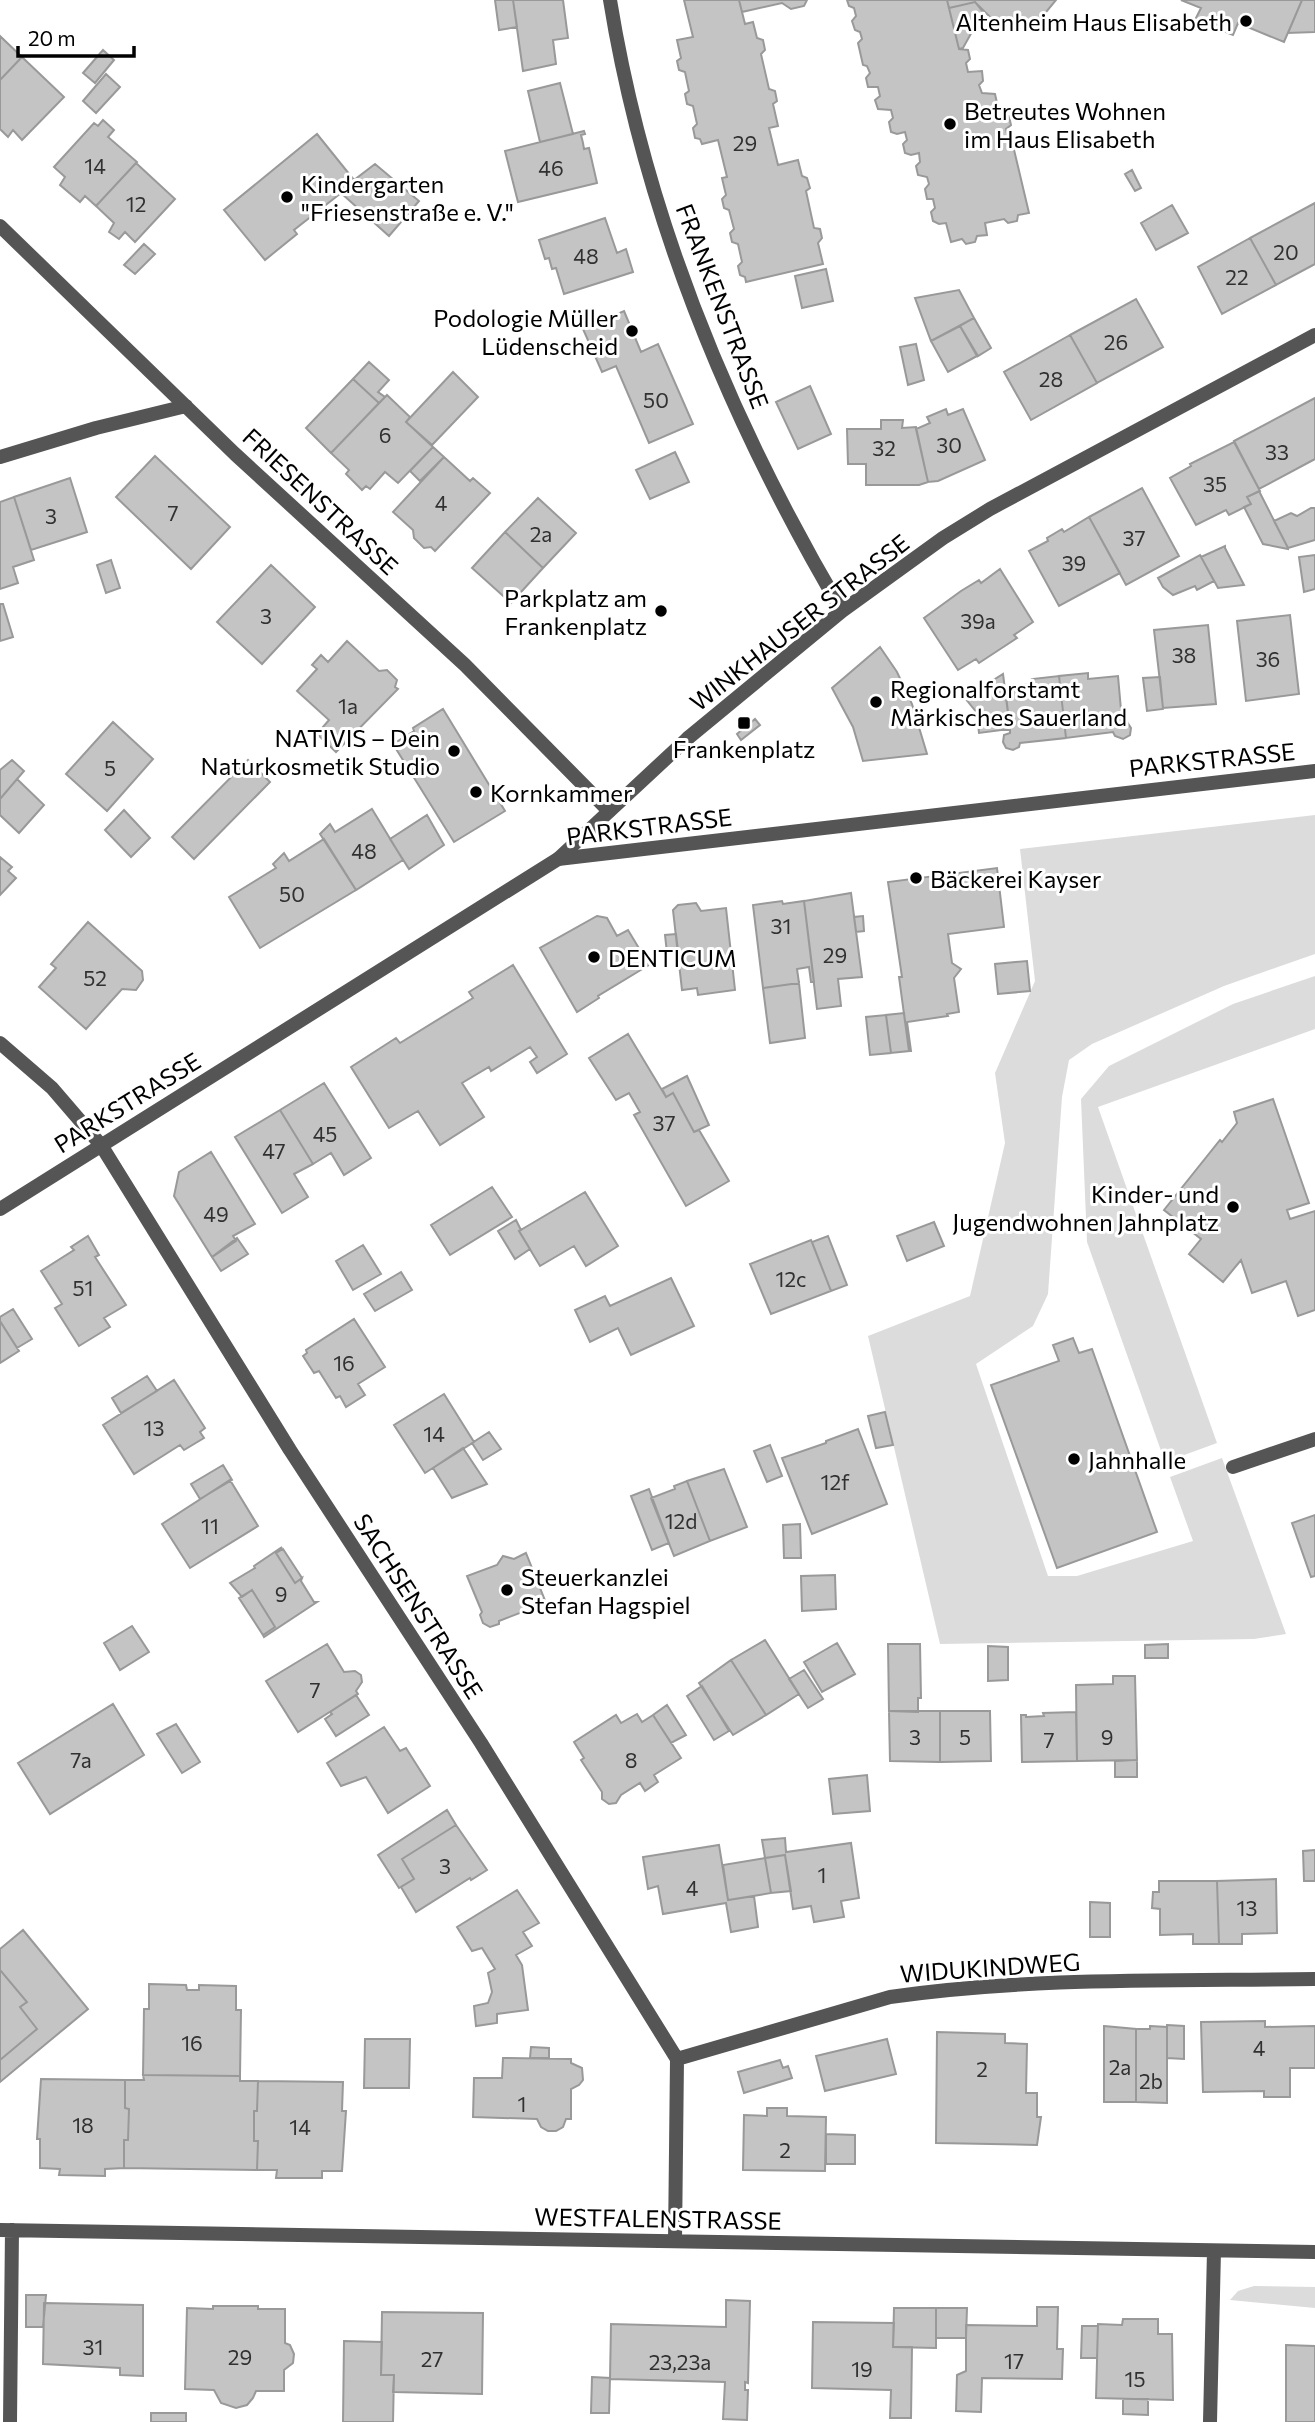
<svg xmlns="http://www.w3.org/2000/svg" width="1315" height="2422" viewBox="0 0 1315 2422" font-family="Commissioner,sans-serif">
<style>
.green{fill:#dcdcdc}
.building{fill:#c4c4c4;stroke:#999;stroke-width:2}
.lines{fill:none;stroke-linecap:round;stroke-linejoin:round}
.minor{stroke:#555;stroke-width:14}
.tertiary{stroke:#555;stroke-width:14}
.poi-dot{fill:#000;stroke:#fff;stroke-width:2.5}
.labels{text-anchor:middle;dominant-baseline:central;stroke-width:6;stroke-linejoin:round;paint-order:stroke}
.number-label{font-size:21px;fill:#313131}
.poi-label{font-size:24px;fill:#000;stroke:#fff;text-anchor:start}
.street-label{font-size:24px;fill:#000;stroke:#fff}
</style>
<rect width="100%" height="100%" fill="#fff"/>
<path class="green" d="M1315 815V954L1224 986 1092 1044 1069 1060 1062 1097 1048 1294 1033 1326 976 1364 1048 1576H1077L1193 1541 1170 1477 1222 1458 1286 1634 1254 1639 940 1644 868 1336 970 1296 1005 1143 995 1073 1035 981 1020 849Z
M1315 976V1029L1098 1107 1217 1443 1165 1462 1087 1242 1081 1099 1109 1066 1233 1004Z
M1254 2286 1315 2287V2308L1230 2300 1238 2291Z"/>
<path class="building" d="M495 0H513L517 27 499 30Z
M513 0H563L568 38 553 40 556 64 523 71Z
M684 0H739L745 24 753 22 757 38 763 40 765 50 761 54 769 89 775 91 777 101 773 104 778 126 769 128 778 165 798 160 802 176 807 178 810 188 806 191 814 228 820 229 822 238 818 243 823 264 746 282 745 277 740 275 738 266 742 262 738 244 732 242 730 233 734 229 729 210 724 208 722 199 726 195 722 178 727 177 718 140 702 144 700 139 695 138 693 128 697 124 693 106 687 104 685 94 689 91 685 72 679 70 677 61 681 58 677 40 693 37Z
M739 0H807L804 6 791 9 782 3 742 12Z
M847 0H947L959 49 968 50 970 59 966 63 968 72 982 71 983 81 979 85 982 93 995 94 997 103 993 108 995 116H1009L1011 125 1006 129 1008 138 1011 137 1029 213 1018 215 1017 221 1008 223 1004 219 985 223 987 235 977 236 975 242 966 244 962 239 951 242 946 223 939 224 933 221 931 212 935 208 933 199H927L925 189 929 184 927 177 918 175 916 166 920 162 919 153 911 155 905 153 903 144 907 140 905 132 897 134 891 132 889 122 893 118 891 110 878 109 875 100 880 96 878 87H868L866 78 870 73 867 66 863 65 858 43 862 39 860 32 855 30 852 21 856 16 854 8 849 6Z
M947 0H1056L1042 17 1030 24 1018 26 1005 25 993 20 975 2 949 8Z
M1181 0H1302L1284 42 1238 23 1233 35 1195 20 1201 8Z
M1302 0H1315V32L1288 33Z
M975 2 983 12 963 48 959 49 949 8Z
M0 36 22 57 0 80Z
M103 50 114 60 95 83 83 73Z
M22 57 64 97 22 140 13 130 8 137 0 129V80Z
M106 74 120 87 96 113 83 101Z
M560 83 573 134 540 142 528 91Z
M103 120 114 130 108 137 137 162 96 206 85 196 80 202 60 185 65 177 54 167 94 123 98 126Z
M584 131 585 134 581 135 583 143 584 149 589 148 597 183 518 202 505 151Z
M317 134 354 180 375 164 419 201 389 236 341 193 294 230 297 234 265 260 224 210Z
M136 163 175 199 135 242 125 232 119 239 109 232 114 223 96 206Z
M1132 170 1141 188 1135 191 1125 174Z
M1315 203V264L1276 285 1250 238Z
M1172 205 1188 233 1156 250 1141 223Z
M605 218 617 253 626 249 633 272 564 294 556 268 552 269 549 258 545 259 539 240Z
M1250 238 1276 285 1222 314 1198 267Z
M144 244 155 254 135 274 124 265Z
M826 269 833 301 802 308 795 276Z
M959 290 974 318 931 341 915 298Z
M1136 299 1163 347 1097 383 1070 335Z
M624 311 641 352 658 344 693 424 649 443 616 366 602 372 583 329Z
M974 318 991 348 978 356 960 326Z
M960 326 977 356 948 372 931 341Z
M1070 335 1097 383 1031 420 1004 372Z
M916 344 924 380 908 385 900 347Z
M369 362 389 380 378 392 385 397 379 403 353 379Z
M453 372 478 397 432 445 406 422Z
M353 379 379 403 331 453 306 428Z
M810 386 831 434 798 449 776 402Z
M387 395 410 417 406 422 433 447 398 483 385 472 370 489 366 486 362 490 346 474 349 470 331 453Z
M1315 398V459L1259 489 1234 441Z
M946 409 948 415 963 409 985 460 938 481 928 482 916 429 930 423 927 417Z
M881 420H903L902 428 916 427 928 482 919 485H866V464H848L847 429H881Z
M1234 442 1260 491 1247 497 1251 504 1229 515 1226 510 1196 525 1170 478 1191 466 1190 464Z
M433 447 444 457 420 481 410 471Z
M675 452 689 482 650 499 636 470Z
M155 456 230 527 191 569 116 497Z
M444 457 470 481 473 478 490 493 435 551 431 547 424 548 414 538 413 530 393 512Z
M70 478 87 532 31 550 14 497Z
M1142 488 1179 556 1126 585 1089 517Z
M1259 491 1288 548V549L1263 544 1244 507 1251 504 1247 497Z
M14 497 34 560 13 567 18 583 0 589V502Z
M538 498 576 533 543 568 505 532Z
M1311 508H1315V540L1288 548 1274 521 1291 513 1297 516Z
M1089 517 1120 573 1059 606 1029 551 1048 541 1047 538 1062 529 1064 532Z
M505 532 543 568 511 603 472 568Z
M1225 546V548L1244 585 1218 588 1201 557Z
M1200 555 1214 581 1197 590 1195 586 1173 595 1163 587 1158 578Z
M1315 555V589L1304 592 1299 557Z
M111 560 120 588 106 593 97 565Z
M271 565 315 607 262 664 217 622Z
M1000 569 1033 622 1014 635 1017 638 979 663 976 659 958 670 924 618 961 591 979 580 981 583Z
M0 604H3L13 637 0 641Z
M1290 615 1299 694 1246 701 1237 621Z
M1208 625 1216 704 1163 708 1154 630Z
M347 641 379 671 387 670 397 680 395 687 398 689 336 752 317 734 329 720 297 691 317 669 312 665 321 655 328 662Z
M880 647 897 672 912 704 927 754 863 761 853 727 832 688Z
M1088 673V679L1118 676 1122 721 1127 722 1131 728 1130 735 1123 739 1115 736 1113 732 1066 738 1059 676Z
M1003 674 1010 729 979 733 977 713 965 698Z
M1059 676 1066 738 1020 743 1019 747 1013 750 1006 748 1003 742 1004 735 1010 733V729L1005 687 1033 684 1032 679Z
M1160 677 1163 709 1147 711 1143 678Z
M443 709 505 811 454 842 393 744 414 731 413 728Z
M755 719 760 725 741 740 737 734Z
M113 722 153 759 107 811 66 774Z
M12 760 24 771 0 799V770Z
M248 760 270 782 194 859 172 837Z
M17 779 44 805 19 833 0 815V799Z
M372 809 403 860 356 890 320 834 330 824 335 832Z
M124 810 150 838 131 857 105 830Z
M427 815 444 845 409 869 390 839Z
M324 839 356 890 260 948 229 897 276 868 273 864 284 853 289 861Z
M0 857 12 867 8 871 16 878 0 895Z
M997 868 1004 927 948 934 952 963 961 969 954 978 959 1012 947 1014 948 1016 907 1022 911 1051H909L899 977H902L888 882Z
M851 893 862 977 838 979 841 1006 817 1009 804 901Z
M782 901 783 904 804 901 814 982H811L809 967 797 969 799 983 763 988 753 905Z
M696 903 701 911 726 908 735 990 698 995 697 988 682 990 673 910 678 905Z
M597 916 607 918 617 936 628 930 649 965 598 996 599 998 577 1012 540 948Z
M863 916 864 931 856 932 854 917Z
M88 922 142 971 143 980 136 990 122 989 86 1029 39 987 56 968 51 964Z
M676 934 678 951 667 953 665 935Z
M1027 961 1030 991 998 994 995 964Z
M513 965 567 1054 537 1073 530 1062 537 1057 530 1047 491 1071 489 1067 462 1083 484 1117 440 1145 418 1111 389 1128 351 1067 396 1038 400 1043 473 998 469 992Z
M799 983 805 1038 770 1043 763 988Z
M904 1013 909 1051 891 1053 886 1015Z
M886 1015 891 1053 870 1055 866 1017Z
M628 1034 666 1097 673 1093 694 1132 699 1130 729 1181 686 1206 634 1115 640 1112 629 1093 616 1100 589 1058Z
M687 1076 709 1125 694 1132 673 1093 666 1097 662 1089Z
M324 1083 371 1158 344 1175 331 1153 313 1164 280 1110Z
M1273 1099 1309 1203 1287 1210 1290 1219 1315 1211V1310L1298 1316 1286 1281 1252 1293 1241 1260 1223 1282 1189 1254 1201 1239 1164 1210 1220 1140 1222 1142 1237 1123 1234 1112Z
M280 1110 313 1164 294 1174 308 1197 282 1213 235 1137Z
M211 1152 255 1224 233 1236 236 1241 212 1257 174 1196 179 1172Z
M492 1187 512 1217 450 1255 431 1225Z
M585 1192 618 1246 586 1266 574 1246 540 1266 519 1231Z
M516 1220 521 1230 519 1231 530 1249 515 1259 498 1231Z
M934 1222 944 1246 907 1261 897 1236Z
M88 1236 99 1255 95 1257 126 1305 104 1318 110 1327 79 1346 55 1308 62 1304 41 1271 74 1250 71 1247Z
M828 1236 847 1285 831 1291 812 1242Z
M237 1238 248 1254 221 1271 212 1257Z
M811 1240 831 1291 771 1314 750 1264Z
M363 1245 381 1274 353 1290 336 1261Z
M401 1272 412 1290 375 1311 364 1294Z
M671 1278 694 1326 631 1355 618 1328 590 1342 575 1310 605 1296 610 1306Z
M13 1309 32 1339 17 1348 0 1321V1317Z
M354 1319 385 1367 358 1384 365 1395 346 1407 340 1396 336 1398 319 1371 314 1373 303 1356 307 1353 306 1350Z
M0 1321 19 1351 0 1363Z
M1073 1338 1079 1353 1092 1349 1157 1532 1057 1568 991 1385 1059 1361 1053 1345Z
M147 1376 157 1391 121 1413 112 1398Z
M174 1380 205 1428 200 1432 204 1438 184 1450 180 1445 134 1474 103 1425Z
M444 1394 474 1442 425 1473 394 1425Z
M885 1412 893 1445 876 1448 868 1416Z
M858 1429 887 1504 812 1534 782 1458 826 1443V1441Z
M489 1432 501 1449 483 1460 472 1443Z
M770 1445 782 1476 767 1482 754 1451Z
M463 1448 487 1484 452 1498 433 1468Z
M223 1465 232 1480 200 1499 191 1484Z
M724 1469 747 1527 710 1541 687 1481Z
M230 1480 258 1526 190 1568 162 1524Z
M687 1481 710 1541 674 1556 651 1498 675 1489 674 1486Z
M649 1489 669 1543 652 1550 631 1496Z
M1315 1515V1576L1311 1577 1292 1523Z
M800 1524 801 1558H784L783 1525Z
M282 1547 276 1553 295 1583 302 1578 301 1581 314 1602H317L264 1637 263 1635 275 1627 252 1590 242 1597 230 1583 255 1568 254 1566Z
M283 1549 302 1578 295 1583 276 1553Z
M526 1553 546 1603 499 1621V1624L490 1627 483 1623 480 1615 482 1612 467 1576 497 1565 503 1556 514 1559Z
M835 1575 836 1609 802 1611 801 1576Z
M252 1590 275 1627 263 1635 239 1598Z
M132 1626 149 1652 120 1670 104 1643Z
M765 1640 799 1694 766 1715 731 1660Z
M837 1643 855 1674 822 1692 804 1662Z
M327 1644 344 1672 355 1671 361 1675 362 1682 356 1691 358 1694 298 1732 266 1681Z
M888 1644H920L921 1698H918V1712L889 1711Z
M1168 1644V1658H1145V1645Z
M988 1646 1008 1647V1680L988 1681Z
M731 1660 766 1715 733 1735 699 1683Z
M804 1670 823 1699 808 1708 789 1679Z
M1113 1676H1135L1137 1760 1077 1761 1076 1685 1113 1684Z
M702 1686 729 1731 714 1740 687 1696Z
M356 1695 369 1715 336 1736 325 1719 332 1714 330 1712Z
M113 1704 144 1755 50 1814 18 1763Z
M667 1705 686 1735 671 1743 653 1715Z
M889 1711H940V1762L890 1761Z
M940 1711H990L991 1761 940 1762Z
M1076 1712 1077 1761 1022 1762 1021 1715H1026V1717L1044 1716 1043 1713Z
M637 1714 642 1722 653 1715 681 1758 654 1775 658 1782 645 1791 640 1783 621 1795 616 1803 609 1804 602 1799V1792L581 1760 584 1758 574 1742 616 1715 621 1723Z
M176 1724 200 1762 182 1773 157 1734Z
M384 1727 400 1751 406 1748 430 1786 388 1813 366 1777 341 1786 327 1763Z
M1137 1760V1777H1115V1761Z
M867 1775 870 1811 833 1814 829 1779Z
M447 1810 456 1825 402 1859 414 1879 399 1888 378 1855Z
M456 1825 487 1870 471 1880 470 1878 416 1912 401 1887 414 1879 402 1859Z
M785 1838 786 1852 851 1843 859 1898 841 1901 844 1917 814 1922 811 1906 793 1909 785 1855 765 1858 762 1840Z
M719 1845 728 1900 754 1896 758 1927 731 1932 726 1903 663 1914 658 1886 648 1889 643 1857Z
M1315 1850V1881H1304L1303 1851Z
M785 1855 791 1891 771 1893 765 1858Z
M765 1858 771 1893 728 1900 723 1865Z
M1276 1879 1277 1933 1242 1934V1944H1219L1217 1881Z
M1159 1881H1217L1219 1944H1193V1934L1160 1935V1909L1152 1908 1153 1892H1159Z
M517 1890 539 1923 523 1932 532 1946 516 1955 522 1965 528 2010 497 2014V2023L476 2026 474 2006 488 2003 492 1992 488 1973 495 1969 482 1948 472 1951 457 1927Z
M1090 1902 1110 1903V1937H1090Z
M23 1930 88 2009 0 2082V2060L37 2029 20 2007 27 2002 0 1970V1949Z
M0 1970 27 2002 20 2007 37 2029 0 2060Z
M149 1984 186 1985 187 1990H199V1985L236 1986V2010H241L240 2076 143 2075 144 2009H149Z
M1265 2021V2027L1315 2026V2068H1290V2097H1264V2091L1203 2092 1201 2022Z
M1167 2025 1184 2026V2059L1167 2058Z
M1104 2026 1136 2029V2102H1104Z
M1150 2026 1167 2027V2103L1136 2102V2029H1150Z
M937 2032 1005 2034V2043L1027 2044 1026 2093H1037V2117H1041L1037 2145 936 2143Z
M365 2039H410L409 2088H364Z
M887 2039 896 2074 825 2091 816 2056Z
M531 2047 549 2048V2058H530Z
M503 2058 571 2059V2063L582 2068 583 2080 579 2085 571 2089V2119H566L563 2127 556 2131H548L541 2127 537 2119 473 2117 474 2078H502Z
M780 2060 783 2068 788 2066 792 2078 744 2093 738 2072Z
M143 2075 240 2076V2081H258L257 2111H254V2141H258L257 2170 124 2168V2140H128L129 2109 125 2108V2080H144Z
M41 2079 125 2080V2108L129 2109 128 2140H124V2168L105 2169V2176L59 2175 60 2169 40 2168V2139H37Z
M258 2081 343 2082 342 2111H346L342 2171H322V2178H276L277 2170H257L258 2141H254V2111H257Z
M767 2108H787V2116L826 2117 825 2171 743 2170 744 2115 767 2116Z
M826 2134 855 2135V2164H826Z
M26 2295H46L43 2327H26Z
M726 2300 750 2301 748 2383 745 2382V2390H748L747 2420 723 2419 725 2382 610 2379 611 2324 726 2327Z
M44 2303 143 2305V2376L120 2375V2368L43 2364Z
M213 2306H258V2309H285V2343L290 2345 294 2354 293 2363 284 2370V2391H256L253 2398 247 2405 236 2408 221 2403 214 2390 185 2389 187 2308 213 2309Z
M1037 2307H1058L1057 2349H1063L1062 2379 982 2378 981 2412 956 2411 957 2375 966 2371V2325L1037 2326Z
M894 2308H936V2348L893 2347Z
M936 2308H967L966 2338H936Z
M382 2312 483 2313 482 2394 393 2392 394 2375H381Z
M1123 2319H1158V2334H1172L1173 2400 1096 2398 1098 2324 1122 2325Z
M813 2322 894 2323 893 2347H912L911 2418H890L891 2390 812 2388Z
M1082 2326H1098L1097 2358H1081Z
M344 2341 382 2342 381 2375H394L393 2422H343Z
M1286 2345 1315 2346V2422H1286Z
M592 2377 610 2378 609 2413H591Z
M1123 2399H1148V2415L1123 2414Z
M151 2413H186V2422H151Z"/>
<g class="lines">
<path class="minor" d="M610 0C645 216 731 423 842 611
M0 226 235 454 465 665 609 811
M0 457 96 428 186 406
M688 738 842 611 943 538 990 509 1315 335
M558 859 1315 771
M0 1043 52 1088 101 1145 290 1450 481 1743 677 2059 675 2241
M1233 1467 1315 1439
M677 2059 890 1997C1030 1977 1174 1981 1315 1979
M0 2230 1315 2252
M10 2422 12 2230
M1210 2422 1214 2251"/>
<path class="tertiary" d="M0 1209 558 859 688 738"/>
</g>
<g class="poi-dot">
<circle cx="1246" cy="21" r="7"/>
<circle cx="950" cy="124" r="7"/>
<circle cx="287" cy="197" r="7"/>
<circle cx="632" cy="331" r="7"/>
<circle cx="661" cy="611" r="7"/>
<circle cx="876" cy="702" r="7"/>
<rect x="737" y="716" width="14" height="14" rx="3.5"/>
<circle cx="454" cy="751" r="7"/>
<circle cx="476" cy="792" r="7"/>
<circle cx="916" cy="878" r="7"/>
<circle cx="594" cy="957" r="7"/>
<circle cx="1233" cy="1207" r="7"/>
<circle cx="1074" cy="1459" r="7"/>
<circle cx="507" cy="1590" r="7"/>
</g>
<g class="labels">
<g class="number-label">
<text x="745" y="142">29</text>
<text x="95" y="165">14</text>
<text x="551" y="167">46</text>
<text x="136" y="203">12</text>
<text x="1286" y="251">20</text>
<text x="586" y="255">48</text>
<text x="1237" y="276">22</text>
<text x="1116" y="341">26</text>
<text x="1051" y="378">28</text>
<text x="656" y="399">50</text>
<text x="385" y="434">6</text>
<text x="949" y="444">30</text>
<text x="884" y="447">32</text>
<text x="1277" y="451">33</text>
<text x="1215" y="483">35</text>
<text x="441" y="502">4</text>
<text x="173" y="512">7</text>
<text x="51" y="515">3</text>
<text x="541" y="533">2a</text>
<text x="1134" y="537">37</text>
<text x="1074" y="562">39</text>
<text x="266" y="615">3</text>
<text x="978" y="620">39a</text>
<text x="1184" y="654">38</text>
<text x="1268" y="658">36</text>
<text x="348" y="705">1a</text>
<text x="110" y="767">5</text>
<text x="364" y="850">48</text>
<text x="292" y="893">50</text>
<text x="781" y="925">31</text>
<text x="835" y="954">29</text>
<text x="95" y="977">52</text>
<text x="664" y="1122">37</text>
<text x="325" y="1133">45</text>
<text x="274" y="1150">47</text>
<text x="216" y="1213">49</text>
<text x="791" y="1278">12c</text>
<text x="83" y="1287">51</text>
<text x="344" y="1362">16</text>
<text x="154" y="1427">13</text>
<text x="434" y="1433">14</text>
<text x="835" y="1481">12f</text>
<text x="681" y="1520">12d</text>
<text x="210" y="1525">11</text>
<text x="281" y="1593">9</text>
<text x="315" y="1689">7</text>
<text x="915" y="1736">3</text>
<text x="965" y="1736">5</text>
<text x="1107" y="1736">9</text>
<text x="1049" y="1739">7</text>
<text x="81" y="1759">7a</text>
<text x="631" y="1759">8</text>
<text x="445" y="1865">3</text>
<text x="822" y="1874">1</text>
<text x="692" y="1887">4</text>
<text x="1247" y="1907">13</text>
<text x="192" y="2042">16</text>
<text x="1259" y="2047">4</text>
<text x="1120" y="2066">2a</text>
<text x="982" y="2068">2</text>
<text x="1151" y="2080">2b</text>
<text x="522" y="2103">1</text>
<text x="83" y="2124">18</text>
<text x="300" y="2126">14</text>
<text x="785" y="2149">2</text>
<text x="93" y="2346">31</text>
<text x="240" y="2356">29</text>
<text x="432" y="2358">27</text>
<text x="1014" y="2360">17</text>
<text x="680" y="2361">23,23a</text>
<text x="862" y="2368">19</text>
<text x="1135" y="2378">15</text>
</g>
<g class="poi-label">
<text x="1232" y="21" text-anchor="end">Altenheim Haus Elisabeth</text>
<text x="964" y="110">Betreutes Wohnen<tspan x="964" dy="28">im Haus Elisabeth</tspan></text>
<text x="301" y="183">Kindergarten<tspan x="301" dy="28">"Friesenstraße e. V."</tspan></text>
<text x="618" y="317" text-anchor="end">Podologie Müller<tspan x="618" dy="28">Lüdenscheid</tspan></text>
<text x="647" y="597" text-anchor="end">Parkplatz am<tspan x="647" dy="28">Frankenplatz</tspan></text>
<text x="890" y="688">Regionalforstamt<tspan x="890" dy="28">Märkisches Sauerland</tspan></text>
<text x="440" y="737" text-anchor="end">NATIVIS – Dein<tspan x="440" dy="28">Naturkosmetik Studio</tspan></text>
<text x="744" y="748" text-anchor="middle">Frankenplatz</text>
<text x="490" y="792">Kornkammer</text>
<text x="930" y="878">Bäckerei Kayser</text>
<text x="608" y="957">DENTICUM</text>
<text x="1219" y="1193" text-anchor="end">Kinder- und<tspan x="1219" dy="28">Jugendwohnen Jahnplatz</tspan></text>
<text x="1088" y="1459">Jahnhalle</text>
<text x="521" y="1576">Steuerkanzlei<tspan x="521" dy="28">Stefan Hagspiel</tspan></text>
</g>
<g class="street-label">
<text transform="translate(723 306) rotate(69)">FRANKENSTRASSE</text>
<text transform="translate(321 501) rotate(43)">FRIESENSTRASSE</text>
<text transform="translate(799 622) rotate(-38)">WINKHAUSER STRASSE</text>
<text transform="translate(1212 759) rotate(-6)">PARKSTRASSE</text>
<text transform="translate(649 826) rotate(-7)">PARKSTRASSE</text>
<text transform="translate(127 1102) rotate(-32)">PARKSTRASSE</text>
<text transform="translate(419 1606) rotate(57)">SACHSENSTRASSE</text>
<text transform="translate(990 1967) rotate(-4)">WIDUKINDWEG</text>
<text transform="translate(658 2218) rotate(1)">WESTFALENSTRASSE</text>
</g>
</g>
<path d="M18 46v10h116v-10" fill="none" stroke="#000000" stroke-width="3.5"/>
<text x="28" y="46" font-size="21" fill="#000000" stroke="#ffffff" stroke-width="5" paint-order="stroke">20 m</text>
</svg>
